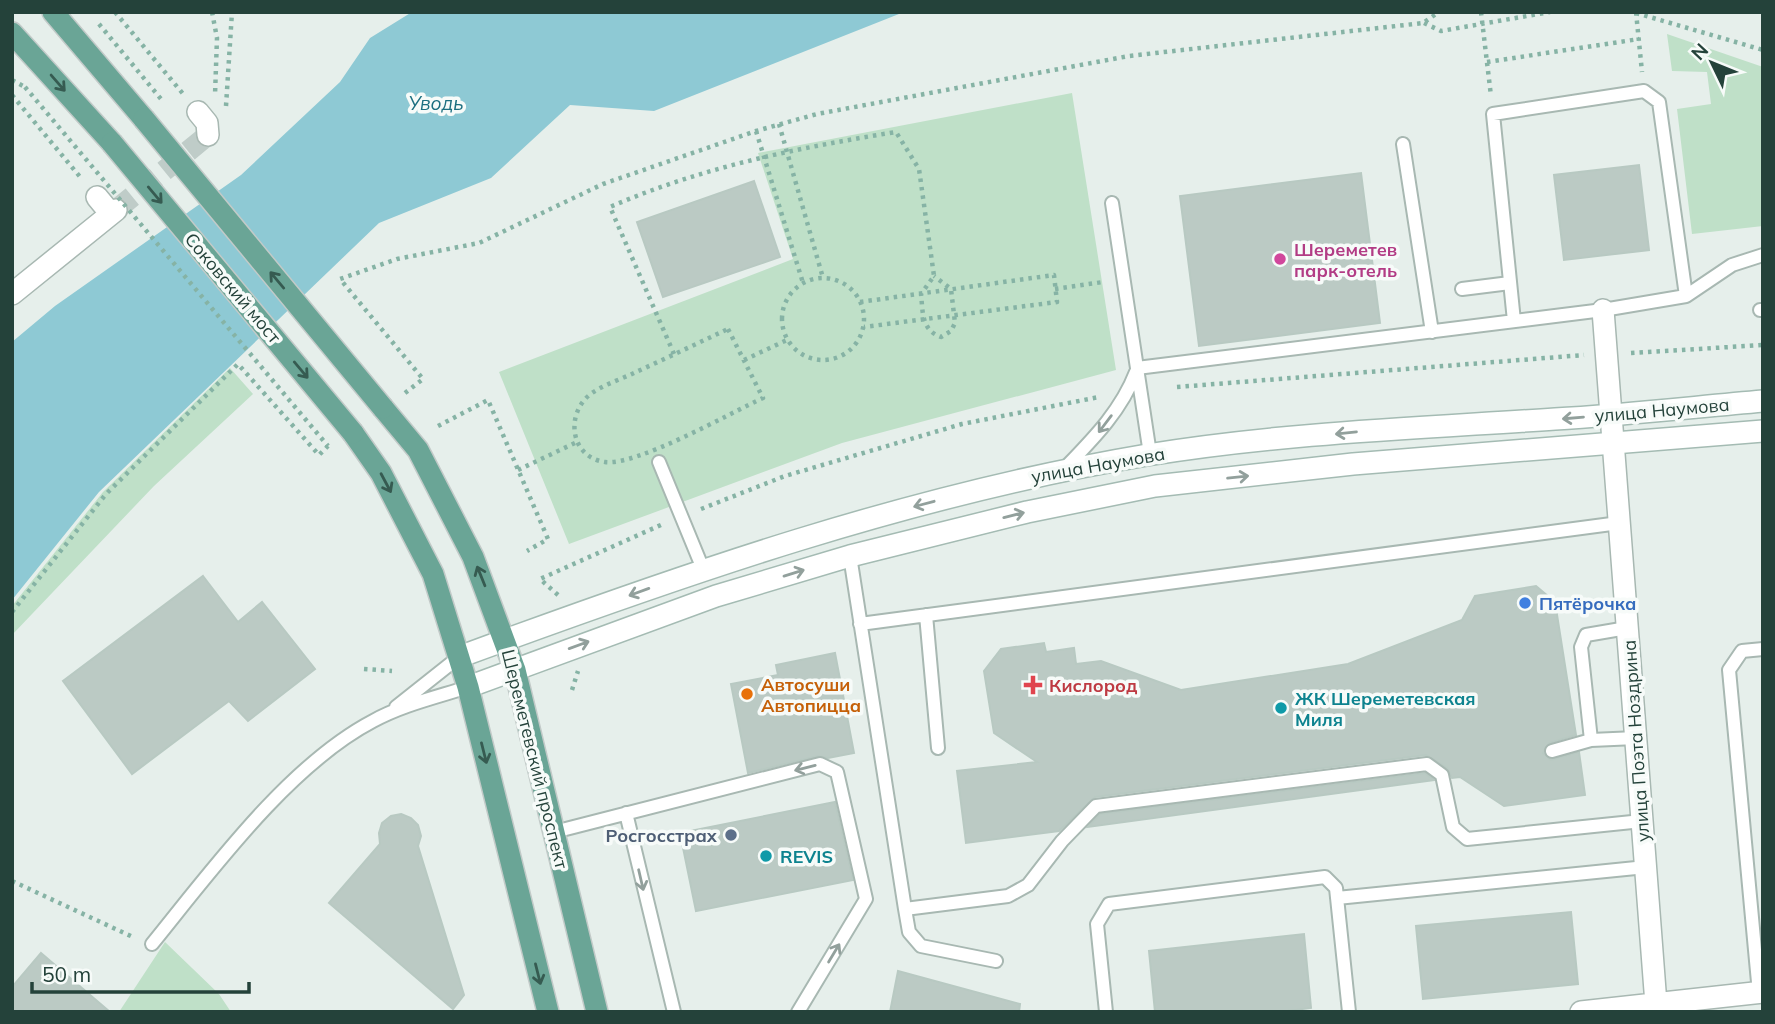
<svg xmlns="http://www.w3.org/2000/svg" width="1775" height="1024" viewBox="0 0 1775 1024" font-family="Mulish,sans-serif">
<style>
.green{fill:#bfe0c8}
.water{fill:#8ec9d4}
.building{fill:#bbcac4;stroke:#b8c9c2;stroke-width:2}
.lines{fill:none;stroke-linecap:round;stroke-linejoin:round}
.street-tunnel{stroke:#bfccc8;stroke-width:21;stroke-dasharray:21 10;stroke-linecap:butt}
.lane-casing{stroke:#a8b8b2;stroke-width:16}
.street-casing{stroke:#a8b8b2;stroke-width:24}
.secondary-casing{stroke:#a4bbb3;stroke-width:24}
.primary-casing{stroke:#c2cac8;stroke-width:24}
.path{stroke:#86b3a5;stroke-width:4.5;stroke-dasharray:3.5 5;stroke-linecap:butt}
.lane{stroke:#fff;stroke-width:12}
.street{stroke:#fff;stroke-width:21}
.secondary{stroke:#fff;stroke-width:21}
.primary{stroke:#6aa596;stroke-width:21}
.primary-bridge-casing{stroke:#c2cac8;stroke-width:24;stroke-linecap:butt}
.path-bridge{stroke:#86b3a5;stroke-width:4.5;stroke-dasharray:3.5 5;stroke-linecap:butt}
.primary-bridge{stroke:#6aa596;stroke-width:21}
.oneway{stroke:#365b51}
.oneway2{stroke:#92a09c}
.hotel-dot{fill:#d1479c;stroke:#f7fbf9;stroke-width:2.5}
.shop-dot{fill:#3f7fe0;stroke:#f7fbf9;stroke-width:2.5}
.health-dot{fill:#e0444e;stroke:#f7fbf9;stroke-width:2.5}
.food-dot{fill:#e8710a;stroke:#f7fbf9;stroke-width:2.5}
.culture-dot{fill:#0f9aa8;stroke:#f7fbf9;stroke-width:2.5}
.service-dot{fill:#5c6f8a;stroke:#f7fbf9;stroke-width:2.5}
.labels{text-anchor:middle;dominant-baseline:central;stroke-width:7;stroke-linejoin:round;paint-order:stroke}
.hotel-label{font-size:18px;font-weight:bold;fill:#b23c85;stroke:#f7fbf9;text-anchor:start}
.street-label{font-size:18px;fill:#24423a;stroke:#f7fbf9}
.shop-label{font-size:18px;font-weight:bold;fill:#366cbe;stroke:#f7fbf9;text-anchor:start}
.food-label{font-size:18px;font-weight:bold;fill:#c56008;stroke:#f7fbf9;text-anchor:start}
.health-label{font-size:18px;font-weight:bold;fill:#be3a42;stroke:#f7fbf9;text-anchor:start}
.culture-label{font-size:18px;font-weight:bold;fill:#0d838f;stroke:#f7fbf9;text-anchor:start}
.service-label{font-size:18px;font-weight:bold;fill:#4e5e75;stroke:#f7fbf9;text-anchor:end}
.water-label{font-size:19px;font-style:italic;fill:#1c6f80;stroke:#f7fbf9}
</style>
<rect width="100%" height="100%" fill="#e6efeb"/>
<path class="green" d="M1667 34 1763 67V226L1692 234 1677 109 1711 104 1707 72 1672 71Z
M1072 93 1116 370 842 443 569 544 499 372 793 259 758 153Z
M230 368 253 394 154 486 12 635V606L103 492Z
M165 942 219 994 231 1012H119Z"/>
<path class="water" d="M412 12H904L654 111 570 105 491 178 379 223 99 492 12 600V342L55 306 241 175 340 82 370 38Z"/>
<path class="building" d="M1639 165 1649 250 1564 260 1554 175Z
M1361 173 1380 323 1199 346 1180 196Z
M754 181 780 257 663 297 637 222Z
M203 576 238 622 262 602 315 669 248 721 229 701 132 774 63 681Z
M1536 586 1555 602 1576 735 1549 743 1543 753 1551 760 1579 752 1585 795 1504 806 1460 777 1452 778 1447 768 1426 755 1095 797 1059 831 966 843 957 771 1037 762 994 733 984 671 1001 649 1044 643 1046 652 1074 648 1076 664 1101 661 1181 690 1348 664 1462 620 1475 596Z
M835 653 854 753 828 758 818 756 748 773 731 684 778 675 776 665Z
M1425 773 1434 780 1088 827 1100 814Z
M835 802 853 880 696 911 680 833Z
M401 814 411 818 418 825 421 836 418 846 464 995 453 1009 329 903 380 844 379 833 382 823 391 816Z
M1571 912 1578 984 1423 999 1416 926Z
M1304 934 1311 1008 1280 1012H1155L1149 951Z
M41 953 110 1012H12V987Z
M898 971 1020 1004 1019 1012H890Z"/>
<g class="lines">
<path class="street-tunnel" d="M116 210 208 135"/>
<defs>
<path id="lane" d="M1403 144 1432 332
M1112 203 1150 454
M1462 289 1510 283
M1760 310H1763
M1514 321 1493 114 1644 91 1659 102 1686 296
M1137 368 1603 310 1686 296 1732 265 1763 255
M659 462 703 569
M1064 469C1093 439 1121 411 1136 372
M850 556 905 909 1008 896 1028 885 1062 841 1096 806 1427 764 1442 775 1453 827 1467 839 1642 821
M926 615 938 748
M860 624 1619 523
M396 707 459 657
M1591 740 1581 647 1586 635 1627 628
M1552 751 1591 740 1636 738
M626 813 674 1012
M554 832 820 764 837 772 866 899 798 1012
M1337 898 1646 867
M905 909 909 932 921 946 996 961
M152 944C212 870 289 765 373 721 402 705 437 697 468 687
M1759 993 1729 670 1742 651 1763 649
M1106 1012 1097 924 1109 904 1325 877 1336 888 1349 1012"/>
<path id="street" d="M198 112 207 123 208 135
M97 197 111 214
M12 294 116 210
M1603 310 1656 1004
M1581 1012 1763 992"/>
<path id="secondary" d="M459 657C684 574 910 495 1147 455 1282 433 1420 428 1555 419 1625 415 1694 407 1763 401
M468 687 716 596 850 556 1027 512 1155 486 1353 464 1763 431"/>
<path id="primary" d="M53 12 144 119
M12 33 112 143
M383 408 418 450 473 557 515 670 597 1012
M353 433 381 473 433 574 468 687 548 1012"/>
</defs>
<use href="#lane" class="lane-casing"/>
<use href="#street" class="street-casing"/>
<use href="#secondary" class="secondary-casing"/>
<use href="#primary" class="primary-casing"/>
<path class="path" d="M115 12 184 95
M212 12 217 38 215 95
M1481 12 1491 96
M1636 12 1642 72
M1636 13 1763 50
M1424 23 1441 31 1550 12
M1487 62 1639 39
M12 80 25 87
M12 95 81 178
M226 106 232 12
M779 124 823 278
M756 131 803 283
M782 319a41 41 0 1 1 82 0a41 41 0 1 1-82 0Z
M1055 289 1103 282
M860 302 1054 275 1057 302 864 327
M728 329 763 398C730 413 637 466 605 462 569 457 565 412 592 393 605 384 622 379 636 372 667 358 698 343 728 329Z
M1631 353 1763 345
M674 354 610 207C702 167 797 148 896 132L919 169 934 276 921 294C923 312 921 330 941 337L951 331 955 323 951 289 934 276
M744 360 787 340
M1177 387 1584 355
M405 393 423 379 340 279 397 259 479 243 603 184 756 131 817 114 1129 56 1423 23 1439 12
M438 426 488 400 548 539 527 551
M518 470 577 442
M701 509 785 476 962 424 1099 397
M558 595 540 579 663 524
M12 612 106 494 238 364 319 455 328 446
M364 669 392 671
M572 690 578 671
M12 881 135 938"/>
<use href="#lane" class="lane"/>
<use href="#street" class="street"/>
<use href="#secondary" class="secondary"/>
<use href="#primary" class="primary"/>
<defs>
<path id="primary-bridge" d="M144 119 383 408
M112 143 353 433"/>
</defs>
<use href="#primary-bridge" class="primary-bridge-casing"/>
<path class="path-bridge" d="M99 24 161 99
M25 87 328 446"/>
<use href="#primary-bridge" class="primary-bridge"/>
</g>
<defs><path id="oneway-shaft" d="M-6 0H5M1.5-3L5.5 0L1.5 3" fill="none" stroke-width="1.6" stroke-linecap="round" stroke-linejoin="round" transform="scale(1.75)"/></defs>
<g class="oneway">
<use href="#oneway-shaft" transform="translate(58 83) rotate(49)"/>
<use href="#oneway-shaft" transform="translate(155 195) rotate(50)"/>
<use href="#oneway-shaft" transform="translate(277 280) rotate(-130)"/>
<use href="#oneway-shaft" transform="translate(301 370) rotate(50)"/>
<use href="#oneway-shaft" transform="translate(386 483) rotate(62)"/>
<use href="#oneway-shaft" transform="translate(481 576) rotate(-112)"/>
<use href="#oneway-shaft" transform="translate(484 753) rotate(76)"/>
<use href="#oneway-shaft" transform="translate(538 974) rotate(76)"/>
</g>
<g class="oneway2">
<use href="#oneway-shaft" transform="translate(1573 418) rotate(175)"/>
<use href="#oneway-shaft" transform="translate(1105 424) rotate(127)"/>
<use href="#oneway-shaft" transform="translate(1346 433) rotate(174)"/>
<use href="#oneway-shaft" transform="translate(1238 477) rotate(-6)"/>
<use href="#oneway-shaft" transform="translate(924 504) rotate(165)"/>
<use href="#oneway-shaft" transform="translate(1014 515) rotate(-14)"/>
<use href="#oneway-shaft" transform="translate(794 573) rotate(-17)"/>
<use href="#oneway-shaft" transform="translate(639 592) rotate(160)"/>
<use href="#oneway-shaft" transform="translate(579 645) rotate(-20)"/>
<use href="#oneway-shaft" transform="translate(805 768) rotate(166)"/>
<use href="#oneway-shaft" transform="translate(641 880) rotate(77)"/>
<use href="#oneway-shaft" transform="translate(834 953) rotate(-59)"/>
</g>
<circle class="hotel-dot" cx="1280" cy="259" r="7"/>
<circle class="shop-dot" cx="1525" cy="603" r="7"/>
<path class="health-dot" d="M1029.5 674.5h7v7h7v7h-7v7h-7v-7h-7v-7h7z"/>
<circle class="food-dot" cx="747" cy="694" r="7"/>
<g class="culture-dot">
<circle cx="1281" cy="708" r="7"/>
<circle cx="766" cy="856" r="7"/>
</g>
<circle class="service-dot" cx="731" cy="835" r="7"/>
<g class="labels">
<g class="hotel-label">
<text x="1294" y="249">Шереметев<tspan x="1294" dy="21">парк-отель</tspan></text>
</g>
<g class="street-label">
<text transform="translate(233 288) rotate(50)">Соковский мост</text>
<text transform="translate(1662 410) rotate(-5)">улица Наумова</text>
<text transform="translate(1098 465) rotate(-10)">улица Наумова</text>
<text transform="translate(1636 741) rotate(-94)">улица Поэта Ноздрина</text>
<text transform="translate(535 759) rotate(76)">Шереметевский проспект</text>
</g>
<g class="shop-label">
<text x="1539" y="603">Пятёрочка</text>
</g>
<g class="food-label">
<text x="761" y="684">Автосуши<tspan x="761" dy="21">Автопицца</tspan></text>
</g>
<g class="health-label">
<text x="1049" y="685">Кислород</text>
</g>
<g class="culture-label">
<text x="1295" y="698">ЖК Шереметевская<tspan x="1295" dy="21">Миля</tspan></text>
<text x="780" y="856">REVIS</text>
</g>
<g class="service-label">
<text x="717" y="835">Росгосстрах</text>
</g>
<g class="water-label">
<text x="436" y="103">Уводь</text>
</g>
</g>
<rect width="1775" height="1024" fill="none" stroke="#24423a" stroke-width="28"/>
<g transform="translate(1712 63) rotate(313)" stroke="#f7fbf9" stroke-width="5" paint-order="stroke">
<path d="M0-5L12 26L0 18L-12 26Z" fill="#24423a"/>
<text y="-10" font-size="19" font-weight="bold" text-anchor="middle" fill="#24423a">N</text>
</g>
<path d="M32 982v10h217v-10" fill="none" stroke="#24423a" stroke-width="3.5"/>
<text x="42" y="982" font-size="21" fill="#24423a" stroke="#f7fbf9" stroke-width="5" paint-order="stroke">50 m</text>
</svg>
